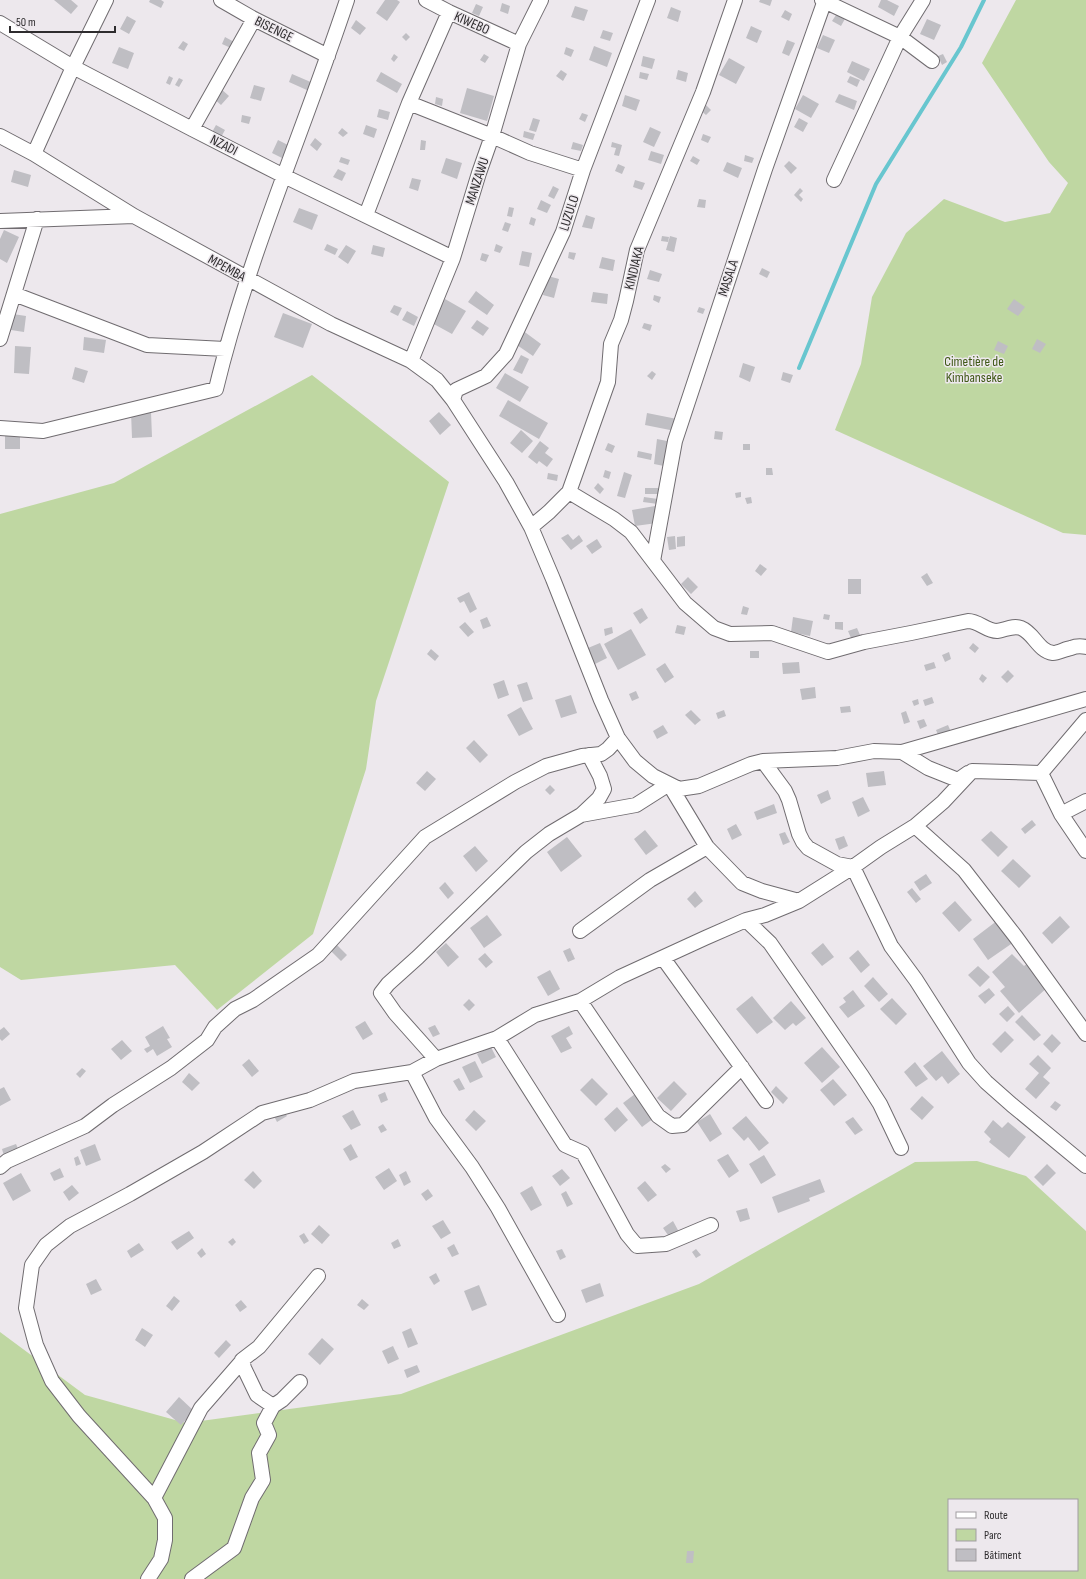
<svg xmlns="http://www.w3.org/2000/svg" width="1086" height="1579" viewBox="0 0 1086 1579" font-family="'Sofia Sans Condensed',sans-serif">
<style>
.green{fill:#bfd7a2;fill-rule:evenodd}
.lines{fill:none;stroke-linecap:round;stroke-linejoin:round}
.stream{stroke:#68c6cf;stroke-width:4}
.building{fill:#bfbec3}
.street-casing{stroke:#706c70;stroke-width:16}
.street{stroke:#fff;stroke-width:14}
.labels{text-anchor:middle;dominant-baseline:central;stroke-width:3;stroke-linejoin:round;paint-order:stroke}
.street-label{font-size:14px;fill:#2e2c2e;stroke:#ede8ed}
.park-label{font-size:14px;fill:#3f5816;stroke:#ede8ed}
</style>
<rect width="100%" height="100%" fill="#ede8ed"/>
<path class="green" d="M1016 0H1086V535L1063 533 835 430 861 364 872 297 906 233 944 199 1005 222 1050 213 1068 183 1049 162 982 63Z
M312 375 449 482 376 701 366 769 313 934 217 1010 175 965 21 980 0 967V514L114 483Z
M977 1161 1026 1176 1086 1231V1579H0V1332L85 1395 186 1423 401 1394 699 1284 915 1162ZM949 1500H1077V1570H949Z"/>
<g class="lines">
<path class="stream" d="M799 368 876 184 961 47 984 0"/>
</g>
<path class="building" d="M54 0H71L78 6 71 14Z
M150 0H161L164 2 161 8 149 2Z
M385 0H397L400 2 387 21 376 13Z
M760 0H772L770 6 759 2Z
M881 0H887L899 6 894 16 878 7Z
M502 3 510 6 508 14 500 11Z
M476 4 483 7 479 16 472 13Z
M575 6 588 10 584 21 571 17Z
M671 7 681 11 678 22 667 18Z
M785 10 792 14 789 21 781 17Z
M838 12 846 17 841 26 832 21Z
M127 16 136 21 129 34 120 29Z
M927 19 941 25 934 40 920 34Z
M356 20 366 28 360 35 351 28Z
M751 26 762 31 757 43 746 38Z
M603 30 613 33 610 41 600 38Z
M406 33 410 37 406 41 402 37Z
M823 35 835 40 829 53 817 48Z
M225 37 236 43 233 49 222 44Z
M787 40 795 43 789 56 782 53Z
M183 41 188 44 184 51 178 48Z
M594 46 612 53 607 67 589 60Z
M119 47 134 53 128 69 112 63Z
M566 47 574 50 571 57 564 54Z
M394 54 398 57 394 62 391 59Z
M484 54 489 57 485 63 480 60Z
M943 54 947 62 942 65 938 56Z
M643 56 655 59 652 69 641 66Z
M729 58 745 67 736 84 719 75Z
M852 61 870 69 864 81 847 72Z
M561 70 567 74 563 81 556 76Z
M678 70 688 73 686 82 676 79Z
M381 72 402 84 397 93 376 81Z
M640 72 649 74 647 80 639 78Z
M292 74 313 83 309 91 289 82Z
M169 76 173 78 170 85 166 83Z
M850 76 860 80 857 87 847 82Z
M179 78 183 80 179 87 175 85Z
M254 85 265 88 261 101 250 98Z
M220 88 229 96 221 105 212 97Z
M467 88 494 96 487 121 460 113Z
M839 94 857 101 854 110 835 102Z
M625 95 640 100 636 111 622 106Z
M803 95 819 104 811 118 795 109Z
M436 97 443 99 442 106 435 104Z
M705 104 711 110 706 115 699 109Z
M379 109 390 112 388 120 377 117Z
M582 113 588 115 585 122 579 119Z
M242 115 251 117 249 124 241 122Z
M533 118 540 120 536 132 529 130Z
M799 118 808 123 803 132 794 127Z
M216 125 225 130 220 139 211 134Z
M366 125 377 129 374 138 363 134Z
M650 127 661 132 654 147 643 142Z
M342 128 348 133 343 137 338 133Z
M524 131 535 134 533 140 523 137Z
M703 134 711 137 708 143 701 140Z
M315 138 322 144 317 151 310 145Z
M278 140 288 145 282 158 272 153Z
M421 140 426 141 425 150H420Z
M573 142 583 145 581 151 571 149Z
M612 142 622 145 619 156 614 155 616 148 611 147Z
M651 151 664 155 661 164 648 160Z
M745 155 754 158 752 163 744 161Z
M693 156 700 160 697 165 690 161Z
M341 157 350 160 348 165 339 162Z
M446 158 462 163 457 179 441 173Z
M789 161 797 168 791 174 784 166Z
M727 162 742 168 738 178 723 171Z
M618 164 625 167 622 174 615 171Z
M338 169 346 173 342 181 333 177Z
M14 170 31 175 28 187 11 182Z
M412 178 421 180 418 191 409 188Z
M635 180 645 183 642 190 633 187Z
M553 186 559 189 554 199 548 196Z
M800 188 803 191 799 195 803 199 801 202 794 195Z
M699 199 706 200 705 208 697 207Z
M541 200 551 205 547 213 537 209Z
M509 207 514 208 512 217 507 216Z
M299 208 318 215 312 230 293 222Z
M586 215 595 218 592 229 582 227Z
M531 217 536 219 534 226 529 224Z
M505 222 511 224 508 232 502 230Z
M4 230 19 237 7 263 0 259V239Z
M662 236 669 237 668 242 661 241Z
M670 236 677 238 674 252 666 250Z
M327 244 338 249 335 255 324 250Z
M496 244 503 247 500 253 494 251Z
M346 245 356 251 348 264 338 257Z
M373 245 385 248 383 257 371 254Z
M522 251 532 253 529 267 519 265Z
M569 252 576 253 574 260 568 258Z
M482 253 489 255 486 262 480 260Z
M602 257 615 260 613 271 599 268Z
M762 268 770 272 767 278 759 274Z
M650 270 662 274 659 282 647 279Z
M548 276 559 279 554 298 543 295Z
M476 291 494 305 487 315 468 302Z
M593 292 608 294 607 304 591 302Z
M654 295 661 297 659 303 653 300Z
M445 299 466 311 452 334 432 323Z
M1014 299 1025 307 1018 316 1007 309Z
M394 305 402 308 398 316 390 312Z
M699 307 705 309 703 314 697 312Z
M407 311 418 317 414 326 402 320Z
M283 313 312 324 303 348 274 337Z
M13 314 26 316 24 332 11 330Z
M477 320 489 328 483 336 471 328Z
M644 323 652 325 650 331 642 328Z
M522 330 541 344 533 356 514 343Z
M84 337 106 340 104 353 83 350Z
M1037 339 1046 344 1040 353 1032 349Z
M998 341 1008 346 1004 354 994 350Z
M15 346 31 347 29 374 14 373Z
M521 355 529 359 522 374 513 370Z
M743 363 755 367 750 382 739 377Z
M75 367 88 371 84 383 72 379Z
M652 371 656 374 652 380 647 376Z
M783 372 793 375 790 383 781 380Z
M505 373 529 387 520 402 496 388Z
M508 400 548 423 539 439 499 416Z
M131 412H151L152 437 132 438Z
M439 412 451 425 440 435 429 421Z
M647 413 677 419 675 431 645 425Z
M521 430 533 441 522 453 510 443Z
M715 431 723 432 722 440 714 439Z
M20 434V449H5V435Z
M657 439 667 441 664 466 654 464Z
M540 441 549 448 545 453 553 459 547 467 539 461 537 464 528 457Z
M608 443 615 446 612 453 605 450Z
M743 444H750V450H743Z
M638 451 652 454 651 460 637 457Z
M766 468H772L773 475H766Z
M605 470 611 472 609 479 603 477Z
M624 472 632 475 625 498 617 496Z
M548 473 558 475 557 481 547 479Z
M598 483 604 489 600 494 594 488Z
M645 488H658V494H645Z
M741 492V497L736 498 735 493Z
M644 497 658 499V504L643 502Z
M751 497 752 503 747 504 745 498Z
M655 506 657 523 635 526 632 510Z
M568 534 573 540 579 535 583 541 571 550 561 538Z
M675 536 676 549 669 550 667 537Z
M685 536V546L677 547V537Z
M597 539 602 547 592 554 586 546Z
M760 564 767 569 761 576 755 571Z
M927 573 933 583 927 586 921 577Z
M688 577 698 587 691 594 681 584Z
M848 579H861V594H848Z
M469 592 477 609 470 613 464 601 460 603 457 598Z
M743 606 749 608 747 615 741 614Z
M642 608 648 618 640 624 633 613Z
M824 614 830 615 829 620 823 619Z
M487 617 491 626 483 629 480 620Z
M793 617 813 621 810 636 791 632Z
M465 622 474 632 468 637 459 627Z
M835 622H843V630L835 629Z
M677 625 686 627 684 635 675 633Z
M612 627 613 633 605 636 604 629Z
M857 628 860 635 851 638 848 631Z
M631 629 646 655 618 670 604 644Z
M600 643 607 658 595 664 588 648Z
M973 643 979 648 975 653 969 648Z
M431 649 439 656 435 661 427 654Z
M750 651H759V658H750Z
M949 652 951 659 945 662 942 655Z
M799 662 800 673 783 674 782 663Z
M934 662 936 668 926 671 924 665Z
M665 663 674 677 665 683 656 669Z
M1008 670 1014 676 1007 683 1001 677Z
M982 674 987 678 983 683 979 679Z
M504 680 509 695 498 699 493 684Z
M527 682 533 699 523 702 517 685Z
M815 687 816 698 802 700 800 689Z
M636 691 639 698 632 701 629 694Z
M571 695 577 713 561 718 555 700Z
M932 697 934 703 925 706 923 700Z
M918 699 919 704 914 706 912 701Z
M850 706 851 712 841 713 840 707Z
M521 707 533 729 519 736 507 715Z
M691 710 701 720 695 725 685 715Z
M724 710 726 716 718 719 716 713Z
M906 711 910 722 904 724 901 713Z
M924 719 927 726 920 729 917 721Z
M663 725 668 733 657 739 653 731Z
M948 725 951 732 939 737 936 730Z
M474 740 488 755 480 763 466 748Z
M427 771 436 779 425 791 416 783Z
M884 771 886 785 868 787 866 773Z
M550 785 555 790 550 795 545 790Z
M828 790 831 799 821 804 817 795Z
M863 797 870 811 858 817 852 802Z
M774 804 777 813 757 820 754 812Z
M1032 820 1036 825 1025 834 1021 829Z
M736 824 742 835 732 840 727 829Z
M645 830 658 846 646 855 634 839Z
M991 831 1008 847 998 857 981 840Z
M785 832 790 842 783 845 779 834Z
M844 836 848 846 839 850 835 839Z
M567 837 582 856 561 872 547 852Z
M475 846 488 861 476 872 463 856Z
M1013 859 1031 876 1019 888 1001 871Z
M926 874 932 883 920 891 914 882Z
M445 882 454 893 448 899 439 888Z
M912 888 921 899 916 903 907 892Z
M695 891 703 901 695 908 687 899Z
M955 901 972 920 959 932 942 913Z
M487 915 502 935 484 948 470 928Z
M1060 916 1070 927 1052 944 1042 933Z
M998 920 1014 942 988 960 973 939Z
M335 943 347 955 341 961 329 949Z
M446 943 459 957 448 967 436 952Z
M823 943 834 957 822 966 811 953Z
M570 948 575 959 568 962 563 951Z
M858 950 870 965 861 973 849 958Z
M485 953 493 962 486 968 478 959Z
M1012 954 1024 966 1029 962 1049 986 1019 1013 1000 991 1005 987 992 972Z
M978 966 990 977 980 987 968 975Z
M550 970 560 989 548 996 537 977Z
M873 977 888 994 879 1002 864 986Z
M989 988 995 995 985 1004 978 996Z
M853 990 865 1006 848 1018 839 1007 846 1002 843 998Z
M752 996 773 1022 757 1034 736 1009Z
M892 998 907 1014 896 1025 880 1009Z
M469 999 475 1005 469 1011 463 1005Z
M791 1001 806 1018 796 1026 793 1023 785 1030 773 1018Z
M1008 1006 1015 1014 1007 1022 999 1014Z
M1022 1015 1041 1035 1034 1041 1015 1022Z
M365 1021 373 1034 363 1040 355 1027Z
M435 1025 440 1034 433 1037 428 1028Z
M163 1026 170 1038 167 1039 172 1047 157 1056 153 1049 147 1053 144 1049 150 1046 145 1037Z
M569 1026 573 1034 566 1038 572 1048 561 1053 551 1036Z
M4 1027 10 1034 2 1041 0 1039V1030Z
M1005 1031 1014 1040 1001 1053 992 1044Z
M1052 1034 1061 1043 1052 1053 1043 1044Z
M122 1040 132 1051 121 1060 111 1049Z
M491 1047 496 1057 482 1064 477 1054Z
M822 1047 840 1067 822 1083 804 1063Z
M942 1051 960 1074 948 1084 942 1076 936 1081 923 1066Z
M1038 1055 1051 1068 1043 1077 1050 1083 1036 1099 1025 1089 1039 1073 1029 1064Z
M249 1059 259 1071 252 1077 242 1065Z
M475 1061 483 1077 470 1083 462 1067Z
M915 1062 928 1079 916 1087 904 1072Z
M82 1068 86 1071 80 1078 76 1074Z
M189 1073 200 1083 192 1091 182 1082Z
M459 1078 465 1089 459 1091 453 1081Z
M592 1078 608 1094 596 1106 580 1090Z
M833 1079 847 1095 834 1106 820 1090Z
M674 1081 687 1094 671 1111 657 1098Z
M776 1086 788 1098 783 1104 771 1092Z
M4 1087 11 1100 0 1106V1089Z
M385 1092 388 1100 381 1103 378 1095Z
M635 1094 654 1118 642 1127 623 1103Z
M922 1096 934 1107 922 1120 910 1109Z
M1055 1101 1061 1105 1056 1111 1050 1107Z
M617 1107 628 1120 615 1132 604 1119Z
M282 1109 287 1116 277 1122 273 1114Z
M353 1110 361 1125 351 1130 342 1116Z
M474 1110 486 1121 476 1131 465 1120Z
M710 1114 722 1134 710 1142 697 1122Z
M746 1116 769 1143 759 1151 748 1137 744 1141 732 1128Z
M853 1117 863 1130 855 1135 845 1122Z
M993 1120 1002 1128 1008 1122 1026 1137 1009 1158 989 1142 991 1139 984 1132Z
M383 1124 387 1130 381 1133 378 1127Z
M16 1144 19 1151 4 1156 2 1149Z
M95 1144 101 1160 86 1166 80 1150Z
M351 1144 358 1157 350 1161 343 1149Z
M728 1154 739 1171 729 1178 717 1160Z
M764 1155 776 1175 761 1184 749 1164Z
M78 1156 81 1164 76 1166 74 1158Z
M665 1164 671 1169 666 1173 661 1167Z
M1047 1164 1056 1173 1043 1186 1034 1177Z
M60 1168 64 1177 54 1181 50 1173Z
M389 1168 397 1181 384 1190 375 1177Z
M562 1169 570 1178 560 1186 552 1176Z
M253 1171 262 1181 254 1189 244 1180Z
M406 1171 411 1182 404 1186 399 1175Z
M21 1173 31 1191 13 1201 3 1183Z
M820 1179 825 1192 809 1198 810 1201 778 1213 772 1197Z
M645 1181 657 1195 648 1202 637 1188Z
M72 1185 79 1193 69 1201 63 1192Z
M532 1186 542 1205 531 1211 520 1193Z
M428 1189 433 1196 426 1201 421 1194Z
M566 1191 573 1204 567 1207 561 1194Z
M747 1208 750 1219 740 1222 736 1211Z
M443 1220 451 1233 441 1239 432 1226Z
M673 1221 679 1232 670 1238 663 1228Z
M319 1225 330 1235 322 1244 311 1234Z
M189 1231 194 1238 177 1250 171 1242Z
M304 1233 309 1241 304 1244 299 1236Z
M233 1238 236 1242 232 1246 228 1242Z
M398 1239 401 1246 394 1249 391 1243Z
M139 1243 144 1250 131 1258 127 1251Z
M454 1244 459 1254 452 1257 447 1248Z
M202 1248 206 1254 201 1258 197 1253Z
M562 1249 566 1257 560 1260 556 1251Z
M696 1249 701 1255 696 1258 692 1252Z
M436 1273 440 1281 434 1285 429 1277Z
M96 1279 102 1290 91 1295 86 1284Z
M600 1283 604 1296 586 1303 581 1290Z
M479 1285 487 1305 472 1311 464 1291Z
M174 1296 180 1301 172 1311 166 1306Z
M362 1299 369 1305 364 1310 357 1305Z
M241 1300 247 1307 240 1312 235 1305Z
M142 1328 153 1335 145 1347 135 1340Z
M411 1328 418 1344 408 1348 402 1332Z
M322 1338 334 1349 320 1365 308 1354Z
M226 1340 231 1345 219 1358 214 1353Z
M393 1346 399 1359 388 1364 382 1351Z
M417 1365 420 1372 407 1378 404 1370Z
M179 1397 194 1411 181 1425 166 1412Z
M687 1551H694L693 1563H686Z"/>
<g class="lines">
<defs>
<path id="street" d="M221 0 254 19 328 56
M426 0 449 12 519 44
M822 0 900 37 932 61
M0 23 73 67 192 129 284 176 453 258
M409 103 492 136 530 153 583 170
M192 129 254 19
M0 136 34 154 134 216 331 324 411 361 437 380 453 400 506 482 531 527 553 579 601 700 618 738 635 761 653 776 679 789 699 786 751 764 763 761 837 758 874 751 902 752 1086 699
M34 154 73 67 106 0
M834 180 900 37 923 0
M366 215 409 103 449 12
M0 221 134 216
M14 294 147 345 225 349
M0 339 37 219
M411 361 453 258 479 173 492 136 519 44 541 0
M453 400 456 390 486 376 506 354 563 232 583 170 648 0
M0 428 43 431 216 389C248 256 304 130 347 0
M569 492 614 519 631 532 685 603 714 628 730 634 772 633 828 652 864 642 911 633 968 621C979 621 986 631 997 631 1005 630 1013 625 1021 628 1034 633 1038 651 1053 653 1058 653 1065 649 1071 648 1076 646 1081 646 1086 647
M531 527 549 512 569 492 608 382 611 344 621 320 626 301 637 250 703 92 735 0
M653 561 675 441 765 169 825 0
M902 752 928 768 958 780 968 773
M763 761 785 791 789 800 799 834 803 842 808 848 837 864 853 867 891 946 916 980 969 1063 986 1082 1012 1105 1086 1166
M1041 773 1061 814 1086 851
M1061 814 1086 801
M581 815 636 805 669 784 707 847 742 883 762 891 799 901
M915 826 964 870 1016 937 1086 1034
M746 920 770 943 862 1076 880 1104 901 1148
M580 931 650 880 707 847
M663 958 766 1101
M580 1001 658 1116 672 1126 683 1125 742 1067
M497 1038 565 1145 583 1153 627 1234 637 1246 666 1244 711 1225
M436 1059 395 1013 381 993 388 984 418 957 526 852 549 834 581 815 599 798 604 789 600 776 589 755
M412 1072 436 1118 472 1167 498 1208 558 1315
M0 1167 7 1161 85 1126 113 1105 171 1068 207 1040 215 1027 235 1009 253 1000 318 955 425 837 515 782 546 766 582 756 601 754 608 749 618 738
M273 1406 257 1395 244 1368 242 1360 259 1347 318 1276
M154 1498 201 1408 242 1361
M148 1579 161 1559 165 1540V1518L154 1498 79 1416 52 1381 36 1345 26 1308 32 1265 46 1245 70 1226 130 1194 203 1152 262 1113 310 1100 354 1081 412 1072 436 1059 497 1038 535 1015 580 1001 620 977 705 938 746 920 765 915 799 901 853 867 881 847 915 826 943 802 972 771 1041 773 1086 720
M192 1579 234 1548 252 1498 263 1480 259 1453 269 1435 264 1423 273 1406 282 1400 300 1382"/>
</defs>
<use href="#street" class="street-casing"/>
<use href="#street" class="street"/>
</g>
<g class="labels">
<g class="street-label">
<text transform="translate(472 23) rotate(24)">KIWEBO</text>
<text transform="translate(274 29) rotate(26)">BISENGE</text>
<text transform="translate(224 145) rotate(27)">NZADI</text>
<text transform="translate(477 181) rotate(-72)">MANZAWU</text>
<text transform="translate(569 213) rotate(-72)">LUZULO</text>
<text transform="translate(227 268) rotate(29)">MPEMBA</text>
<text transform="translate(634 268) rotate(-76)">KINDIAKA</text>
<text transform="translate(728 278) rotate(-72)">MASALA</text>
</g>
<g class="park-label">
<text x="974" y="361">Cimetière de<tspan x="974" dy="16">Kimbanseke</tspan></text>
</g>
</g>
<rect x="948" y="1499" width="130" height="72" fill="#ede8ed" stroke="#a19da1"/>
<rect x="956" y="1512" width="20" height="6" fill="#ffffff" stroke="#a19da1"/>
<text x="984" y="1519" font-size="12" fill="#2e2c2e">Route</text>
<rect x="956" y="1529" width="20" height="12" fill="#bfd7a2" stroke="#a19da1"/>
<text x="984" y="1539" font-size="12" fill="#2e2c2e">Parc</text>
<rect x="956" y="1549" width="20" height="12" fill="#bfbec3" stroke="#a19da1"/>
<text x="984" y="1559" font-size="12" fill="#2e2c2e">Bâtiment</text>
<path d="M10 26v6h105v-6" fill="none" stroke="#2e2c2e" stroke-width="2"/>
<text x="16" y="26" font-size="12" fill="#2e2c2e" stroke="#ede8ed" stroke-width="3" paint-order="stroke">50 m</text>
</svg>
